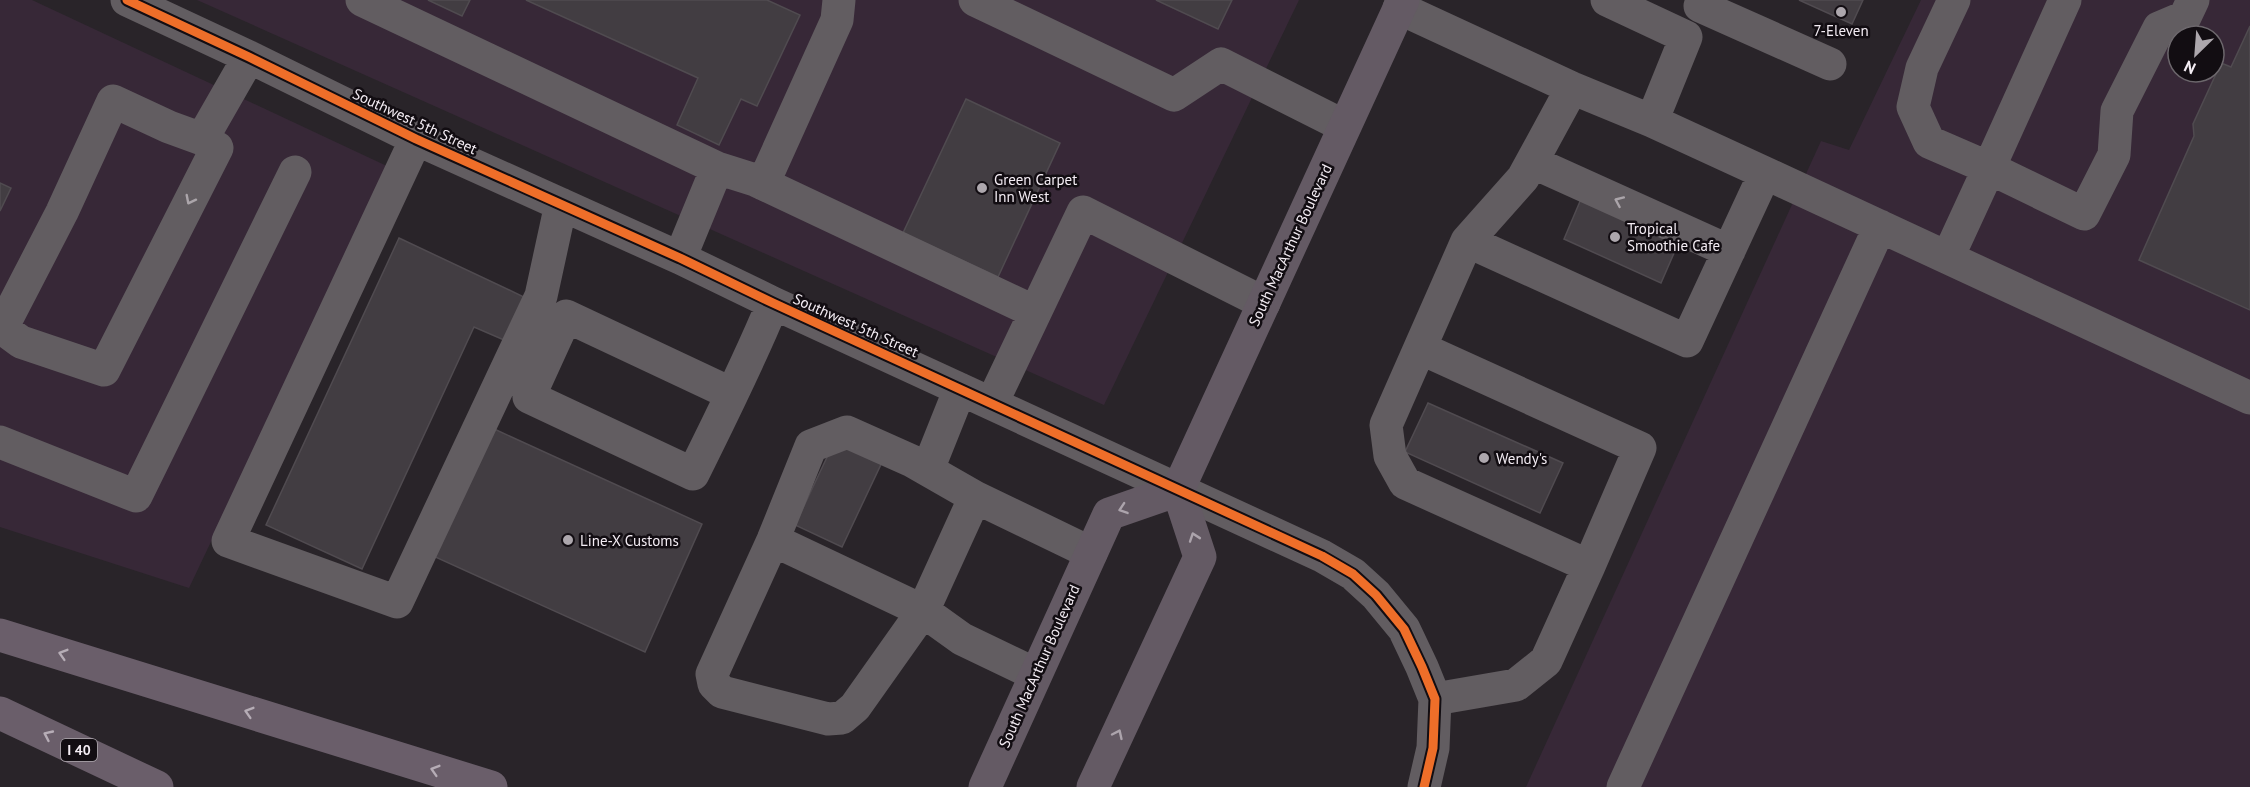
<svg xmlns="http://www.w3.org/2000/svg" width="2250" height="787" viewBox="0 0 2250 787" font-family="'PT Sans',sans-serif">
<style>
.built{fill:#372837;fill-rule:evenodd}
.building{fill:#423d42;stroke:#504b50;stroke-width:1.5}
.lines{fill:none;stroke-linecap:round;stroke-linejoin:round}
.minor{stroke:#625d61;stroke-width:33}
.major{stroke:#645a64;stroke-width:33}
.highway{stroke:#6a5e6a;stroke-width:33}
.cycleway-casing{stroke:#120d12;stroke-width:13}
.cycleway{stroke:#ee6e29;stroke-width:9}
.oneway{stroke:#aba5aa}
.oneway2{stroke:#aca4ac}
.oneway3{stroke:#b6adb6}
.poi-dot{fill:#ada7ad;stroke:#120d12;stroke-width:2}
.labels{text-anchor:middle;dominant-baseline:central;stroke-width:5;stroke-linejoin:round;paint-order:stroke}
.shield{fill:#120d12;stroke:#b0aab0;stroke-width:1.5}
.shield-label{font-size:14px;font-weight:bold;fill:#f4edf4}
.poi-label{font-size:15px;fill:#f4edf4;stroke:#120d12;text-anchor:start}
.street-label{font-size:15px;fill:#f4edf4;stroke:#120d12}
</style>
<rect width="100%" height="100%" fill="#292429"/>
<path class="built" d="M0 0H32L389 167 189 588 0 527Z
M197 0H1299L1104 405Z
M1921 0H2250V787H1526L1821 141 1849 150ZM2178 36H2214V72H2178Z"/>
<path class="building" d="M428 0H470L462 16Z
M526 0H767L800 15 757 106 741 99 719 145 677 125 698 78Z
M1156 0H1232L1218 29Z
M1799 0H1863L1852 24Z
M2250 26V310L2139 260 2194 136 2193 124 2221 63 2231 67Z
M966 99 1060 143 998 277 903 233Z
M0 183 11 188 0 211Z
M1581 199 1678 244 1661 283 1564 239Z
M399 238 524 297 504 340 474 327 362 569 266 525Z
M1428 403 1563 463 1540 513 1405 452Z
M492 428 702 524 645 652 433 556Z
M837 436 884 458 842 547 795 525Z"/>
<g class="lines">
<path class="minor" d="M127 0 249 57 416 139 680 258 773 303 1322 556 1353 574 1376 595 1404 629 1422 667 1435 699 1433 748 1424 787
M362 0 717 168
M975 0 1174 95 1221 64 1344 126
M1607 0 1686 37 1652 121
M1954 0 1922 68 1913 107 1929 142 1989 168 2065 0
M1700 6 1830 64
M1399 8 1572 88 1652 121 1765 173 2250 398
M202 139 217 148 104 370 21 342 2 328 62 212 113 101 169 127 202 139 249 57
M416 139 228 541 397 602 541 296 561 204
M1532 162 1729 251
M763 184 837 20 839 0
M1467 241 1687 341 1765 173
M1948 257 1989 168 2084 214 2114 155 2117 111 2159 28 2185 17 2193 0
M680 258 717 168 755 180 1035 312
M1420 348 1640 448 1589 566
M732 394 566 316 529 397 693 474C721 417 749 362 773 303
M992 403 1083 212 1264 303
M847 432 912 461 975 497 923 611 855 707 842 718 828 719 722 692 714 684 712 674 773 540 811 446Z
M0 442 136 496 295 172
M928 469 960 389
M975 497 1091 553
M773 540 923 611 962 639 1035 674
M1435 699 1516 685 1546 661 1589 566 1405 483 1390 456 1386 425 1467 241 1523 178 1572 88
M1623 787 1880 226"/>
<path class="major" d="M985 787 1109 514 1178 490
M1093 787 1200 557 1178 490 1403 0"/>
<path class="highway" d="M0 635 491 787
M0 713 157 787"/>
<defs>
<path id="cycleway" d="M127 0 249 57 416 139 680 258 773 303 1322 556 1353 574 1376 595 1404 629 1422 667 1435 699 1433 748 1424 787"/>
</defs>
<use href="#cycleway" class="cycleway-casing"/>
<use href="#cycleway" class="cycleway"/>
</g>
<defs><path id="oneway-chevron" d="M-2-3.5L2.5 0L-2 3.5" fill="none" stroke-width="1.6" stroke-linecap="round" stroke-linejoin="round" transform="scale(1.5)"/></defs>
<g class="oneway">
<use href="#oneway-chevron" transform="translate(190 200) rotate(117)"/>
<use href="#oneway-chevron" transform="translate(1619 201) rotate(-156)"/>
</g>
<g class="oneway2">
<use href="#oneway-chevron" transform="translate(1123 509) rotate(161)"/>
<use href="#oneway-chevron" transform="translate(1194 537) rotate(-109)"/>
<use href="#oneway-chevron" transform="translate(1118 734) rotate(-65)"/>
</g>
<g class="oneway3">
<use href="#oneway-chevron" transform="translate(63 654) rotate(-163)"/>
<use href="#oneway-chevron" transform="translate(249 712) rotate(-163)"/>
<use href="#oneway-chevron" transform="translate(48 735) rotate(-155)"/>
<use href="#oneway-chevron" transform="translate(435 770) rotate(-163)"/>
</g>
<g class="poi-dot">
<circle cx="1841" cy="12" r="6"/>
<circle cx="982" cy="188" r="6"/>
<circle cx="1615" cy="237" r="6"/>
<circle cx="1484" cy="458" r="6"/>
<circle cx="568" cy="540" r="6"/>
</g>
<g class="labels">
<rect class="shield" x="61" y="739" width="36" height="22" rx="4.5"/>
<g class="shield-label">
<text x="79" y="750">I 40</text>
</g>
<g class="poi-label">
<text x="1841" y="30" text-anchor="middle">7-Eleven</text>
<text x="994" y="179">Green Carpet<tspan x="994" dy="17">Inn West</tspan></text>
<text x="1627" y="228">Tropical<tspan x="1627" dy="17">Smoothie Cafe</tspan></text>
<text x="1496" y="458">Wendy's</text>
<text x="580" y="540">Line-X Customs</text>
</g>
<g class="street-label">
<text transform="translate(415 121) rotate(25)">Southwest 5th Street</text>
<text transform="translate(1290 245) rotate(-65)">South MacArthur Boulevard</text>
<text transform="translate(856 325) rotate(24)">Southwest 5th Street</text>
<text transform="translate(1039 666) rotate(-66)">South MacArthur Boulevard</text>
</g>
</g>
<g transform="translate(2196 54) rotate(205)"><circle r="28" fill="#120d12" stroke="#6c676c" stroke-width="1.5"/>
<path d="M0-4.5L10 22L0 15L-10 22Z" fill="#ada7ad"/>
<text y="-9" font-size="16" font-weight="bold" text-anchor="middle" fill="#f4edf4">N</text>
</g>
</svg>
